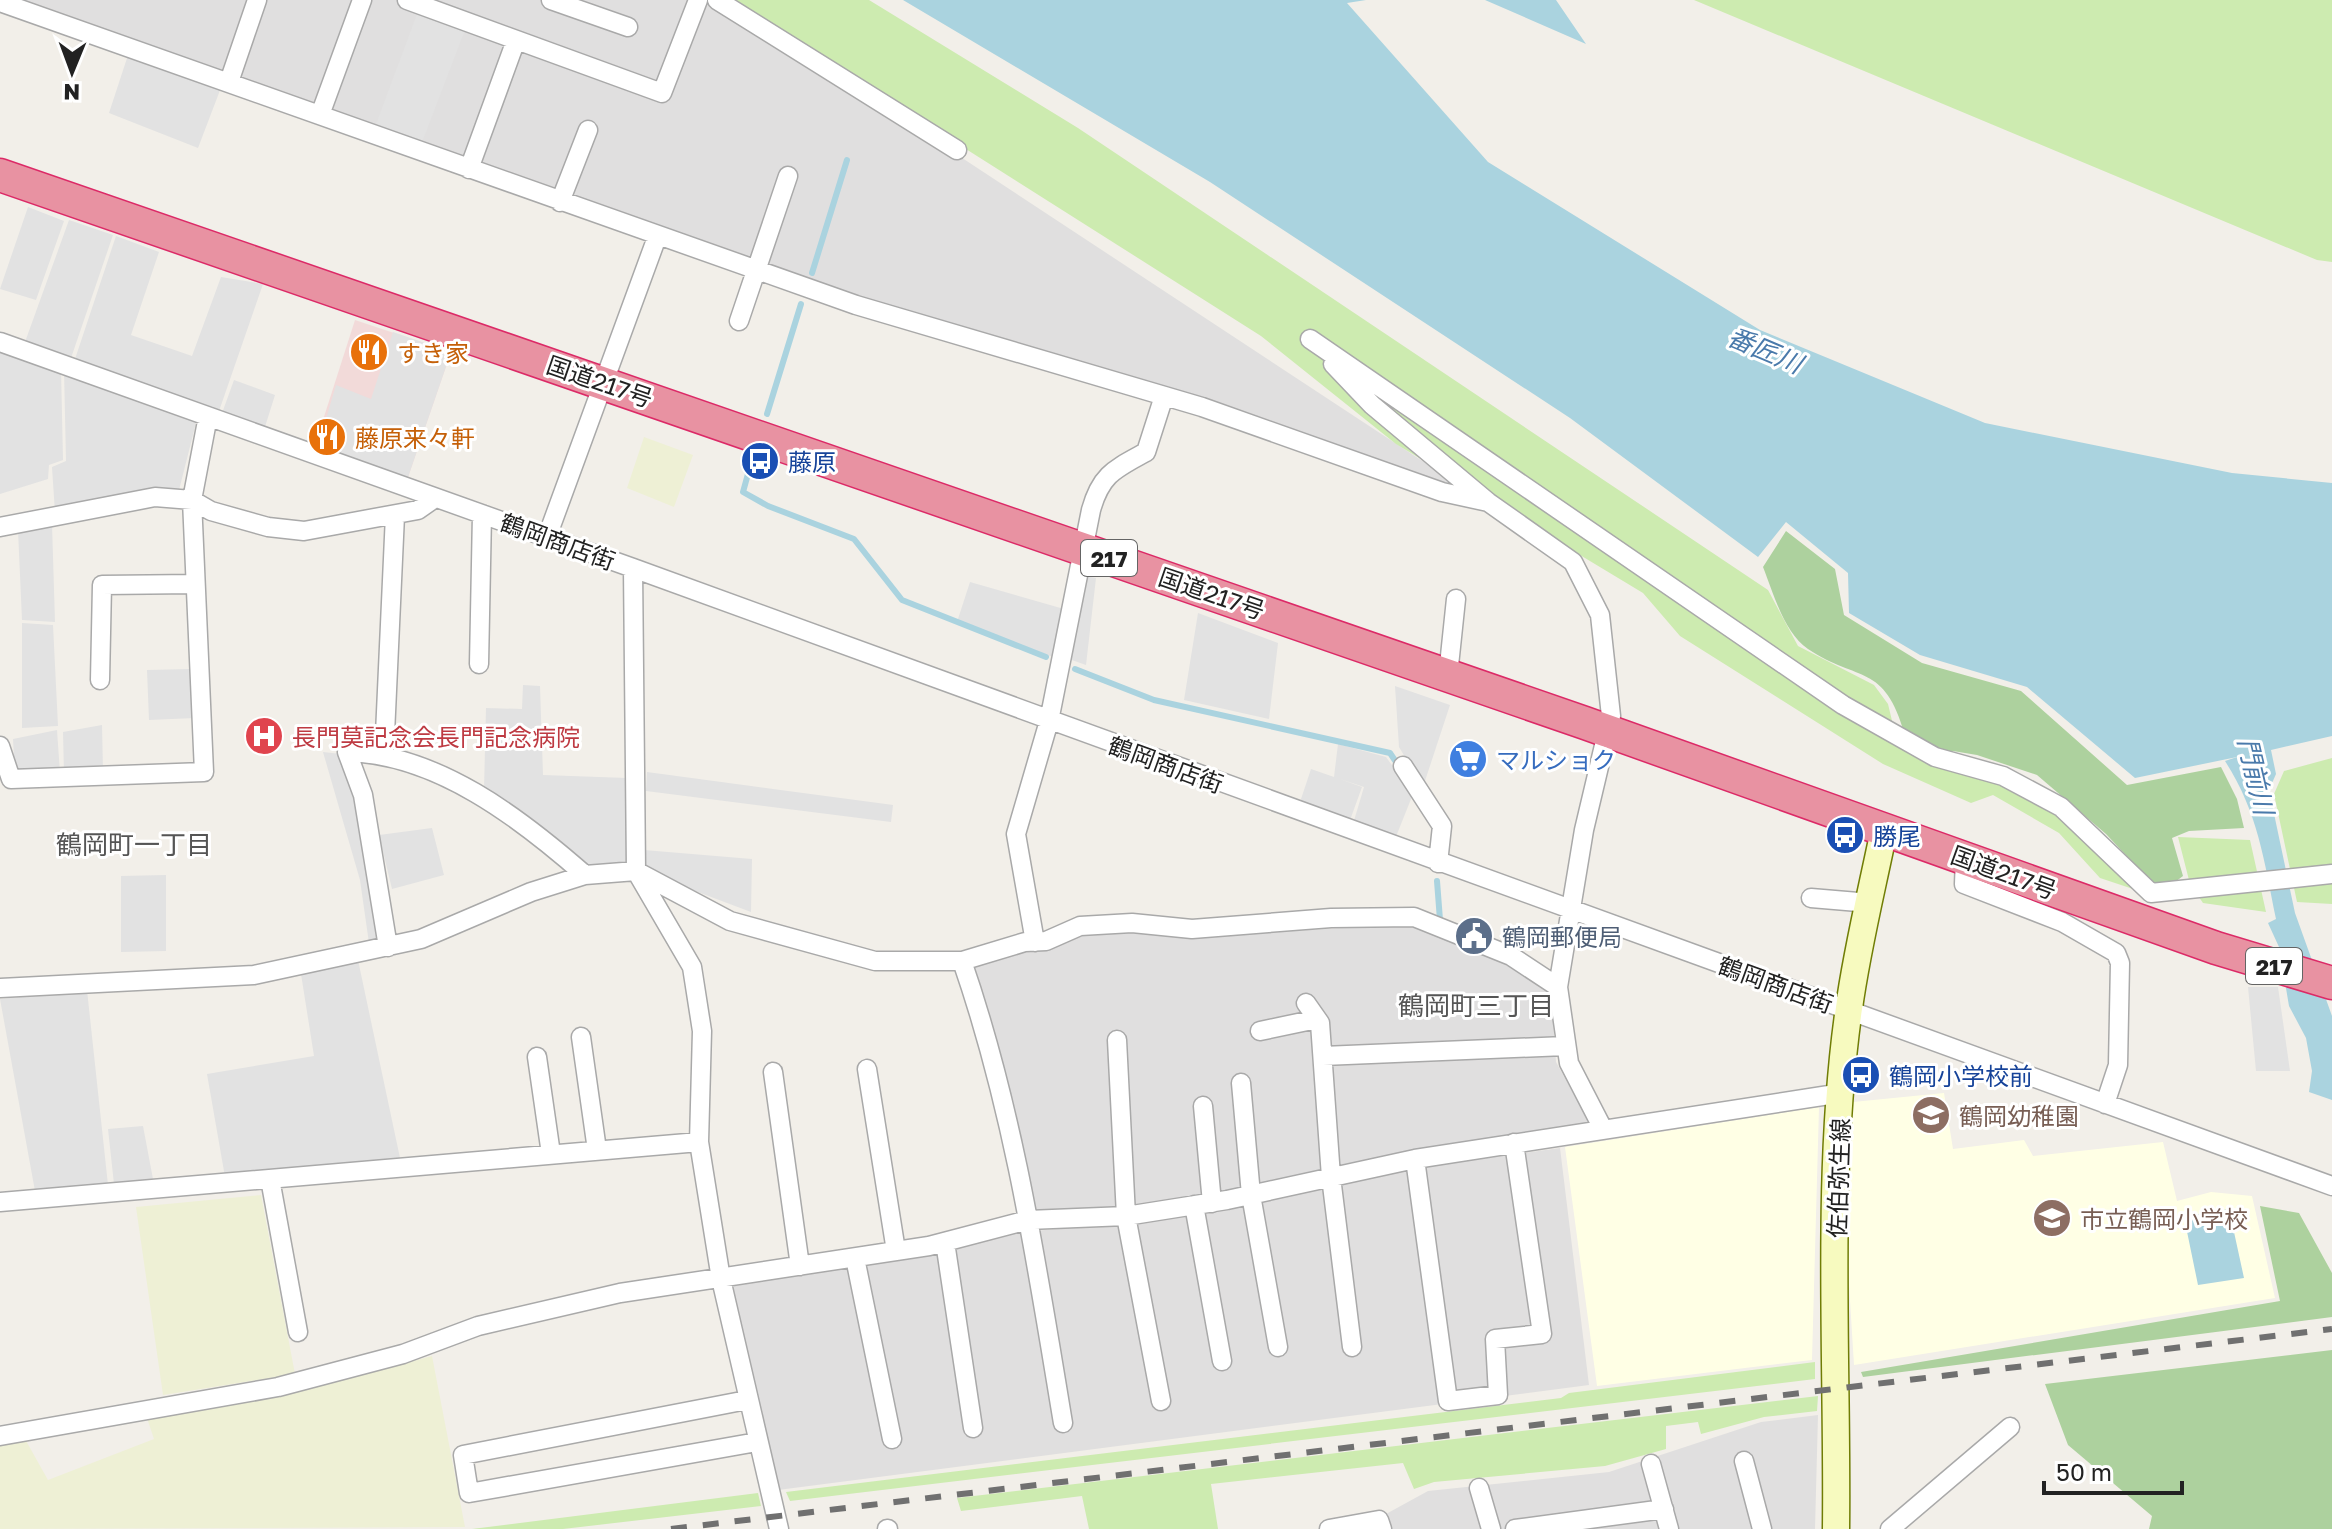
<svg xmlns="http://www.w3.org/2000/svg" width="2332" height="1529" viewBox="0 0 2332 1529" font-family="'Golos Text','Noto Sans JP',sans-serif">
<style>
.residential{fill:#e0dfdf}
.commercial{fill:#f2dad9}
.education{fill:#ffffe5}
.farmland{fill:#eef0d5}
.grass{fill:#cdebb0}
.forest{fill:#add19e}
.parking{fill:#e2e2e2}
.water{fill:#aad3df}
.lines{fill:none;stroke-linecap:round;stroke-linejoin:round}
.stream{stroke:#aad3df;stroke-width:6}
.street-casing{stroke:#a9a9a9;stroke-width:21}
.secondary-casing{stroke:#707d05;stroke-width:29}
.highway-casing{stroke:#dc2a67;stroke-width:35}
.street{stroke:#fff;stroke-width:18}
.secondary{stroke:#f7fabf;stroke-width:26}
.highway{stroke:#e892a2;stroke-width:32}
.rail{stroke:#707070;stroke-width:6;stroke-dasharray:16 16;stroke-linecap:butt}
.labels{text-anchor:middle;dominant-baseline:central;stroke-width:6;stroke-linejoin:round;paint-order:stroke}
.shield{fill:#fff;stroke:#646464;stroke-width:2}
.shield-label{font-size:22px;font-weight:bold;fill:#222}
.food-label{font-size:24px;fill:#c56008;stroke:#fff;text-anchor:start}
.street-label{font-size:24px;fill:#222;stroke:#fff}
.transit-label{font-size:24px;fill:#164399;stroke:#fff;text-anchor:start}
.health-label{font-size:24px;fill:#be3a42;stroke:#fff;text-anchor:start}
.shop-label{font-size:24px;fill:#366cbe;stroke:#fff;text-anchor:start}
.service-label{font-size:24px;fill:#4e5e75;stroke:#fff;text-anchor:start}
.education-label{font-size:24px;fill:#785e54;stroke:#fff;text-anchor:start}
.water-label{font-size:26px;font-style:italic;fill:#4a7aab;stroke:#fff}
.neighbourhood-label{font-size:26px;fill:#555;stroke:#fff}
</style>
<rect width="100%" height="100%" fill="#f2efe9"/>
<path class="residential" d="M13 0H722L1468 491 855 299Z
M1410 924 1507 960 1551 990 1556 1062 1590 1123 1140 1209 1034 1211 974 966 1078 933 1132 931 1190 937Z
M1560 1148 1589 1385 778 1490 729 1287 938 1251 1010 1233 1116 1224 1391 1171Z
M1818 1415 1815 1529H1391L1386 1514 1428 1491 1609 1472 1761 1422Z"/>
<path class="commercial" d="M355 320 451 352 407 480 314 448Z"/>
<path class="education" d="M1944 1093 1953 1149 2024 1140 2033 1156 2163 1142 2177 1201 2211 1192 2252 1196 2275 1298 1854 1365 1846 1236 1853 1102Z
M1819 1107 1812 1360 1597 1386 1565 1147Z"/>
<path class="farmland" d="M644 437 693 455 674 507 627 488Z
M261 1195 295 1374 163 1395 136 1207Z
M432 1356 465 1527 0 1529V1445L25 1439 48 1480 154 1439 147 1418 279 1397Z"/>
<path class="grass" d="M731 0H869L1078 128 1768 590 1798 646 1874 685 1888 704 1894 729 1984 771 2068 820 2136 890 2100 878 2059 833 1993 795 1971 803 1883 764 1680 636 1643 593 1396 444 1261 336Z
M1694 0H2332V262L2317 260Z
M2332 758V904L2297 902 2274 794 2284 771Z
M2178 837 2250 840 2266 912 2203 903 2190 884Z
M1815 1362V1379L790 1501 786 1492 1561 1398 1569 1393Z
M1818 1396 1817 1411 1764 1417 1701 1434 1698 1422 1666 1426V1449L1605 1466 1434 1482 1414 1489 1403 1463 1211 1484 1218 1529H1089L1082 1496 961 1511 957 1498Z
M758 1493 761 1506 563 1529H472Z"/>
<path class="forest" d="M1786 531 1835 569 1844 615 1922 663 2021 691 2127 785 2221 767 2237 799 2244 828 2189 831 2172 838 2183 876 2171 885 2152 883 2106 834 2037 775 1977 755 1953 751 1941 755 1905 735C1884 662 1859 683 1808 649 1784 633 1773 592 1763 567Z
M2260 1206 2299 1213 2332 1273V1317L1863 1377 1861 1372 2280 1301Z
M2332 1350V1529H2149L2152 1516 2068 1445 2045 1384Z"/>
<path class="parking" d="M419 9 466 27 421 145 375 127Z
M129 52 222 85 198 148 109 113Z
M28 207 64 221 36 300 0 289Z
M69 220 113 235 70 361 25 342Z
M116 236 159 252 131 335 192 356 221 277 263 284 218 414 74 362Z
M393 332 451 352 407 480 333 455 341 430 325 422 336 385 371 399Z
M0 350 61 369 63 460 49 465 48 479 0 494Z
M64 370 197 419 178 494 55 512 52 467 66 461Z
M234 380 275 395 264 430 221 416Z
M52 524 55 622 22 620 18 530Z
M1084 576 1096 578 1086 665 1069 659Z
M970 582 1064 609 1056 658 957 622Z
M1198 613 1278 643 1269 719 1184 700Z
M22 623 53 625 58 726 22 728Z
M190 669 195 718 149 720 147 670Z
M523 685 540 686 543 775 627 778 626 865 585 866 484 790 486 708 522 709Z
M1395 686 1450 705 1423 787 1399 747Z
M102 725 103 771 64 773 63 732Z
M57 730 60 773 15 774 13 739Z
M1338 744 1386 757 1413 794 1395 839 1353 824 1364 787 1340 779 1362 787 1349 823 1299 805 1311 769 1334 777Z
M323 752 341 754 357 797 382 941 369 943 360 880Z
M647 772 893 805 891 822 646 791Z
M432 828 444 875 392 889 379 835Z
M644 850 752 859 751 912 666 880 646 867Z
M166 875V951L121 952V876Z
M358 960 400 1158 225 1177 207 1074 314 1056 301 974Z
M2248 987H2278L2290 1071H2256Z
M87 990 108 1185 35 1191 0 999Z
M143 1126 153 1179 114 1184 108 1129Z"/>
<path class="water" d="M903 0H1366L1347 3 1488 162 1760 330 1985 423 2232 473 2332 483V736L2271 750 2276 774 2269 790 2295 913 2332 1016V1100L2309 1092 2312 1071 2306 1038 2289 1006 2279 947 2268 923 2276 919C2264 860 2258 812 2225 761L2237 757 2135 778 2027 687 1920 655 1849 613 1848 573 1786 522 1758 557 1570 418 1210 182Z
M1485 0H1556L1586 44Z
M2229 1209 2244 1278 2198 1285 2184 1217Z"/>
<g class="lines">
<path class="stream" d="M812 273 847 160
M767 414 801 304
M751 463 743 492 768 506 854 539 902 600 1046 657
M1075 669 1154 700 1390 753 1400 768
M1437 881 1440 920"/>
<defs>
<path id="street" d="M407 0 662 93 698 0
M551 0 628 27
M717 0 957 150
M0 2 856 305 1202 407 1442 492 1488 502
M229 82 257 0
M320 115 362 0
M469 169 516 40
M560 202 588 130
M739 321 788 176
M1310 339 1843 705 1935 757 2003 776 2061 807 2151 893 2332 874
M0 342 633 568 2332 1186
M1333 364 1372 405 1488 502 1573 562 1600 615 1611 716 1584 830 1558 987 1569 1063 1603 1129
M0 527 155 497 192 500 211 511 268 527 304 531 418 510 435 498
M547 537 657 237
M633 568 636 871 692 967 702 1031 699 1142 721 1279 779 1529
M479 664 482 514
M1448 675 1456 599
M100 680 102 585 195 584
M0 746 11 779 204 772 192 500 208 416
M384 756 395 515
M1403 766 1442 826 1438 863
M1965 858 1964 884 2062 922 2116 953 2120 963 2118 1065 2105 1104
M1811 898 1870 903
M1035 942 1016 834 1049 721 1091 510C1101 474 1115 469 1146 452L1164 396
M388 947 363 795 347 752C437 754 520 818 585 875
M962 961 1025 942 1046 941 1080 926 1132 923 1192 929 1331 918 1414 917 1511 956 1558 987
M0 988 254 975 421 939 531 892 585 875 636 871 730 921 875 961H962C1014 1111 1037 1267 1063 1423
M1306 1003 1320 1023 1331 1177 1352 1347
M1260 1031 1317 1019
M581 1037 597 1150
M1117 1040 1126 1216 1161 1401
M1323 1056 1565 1046
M537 1057 551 1154
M867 1069 896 1251
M773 1072 800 1266
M1241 1083 1251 1195 1278 1347
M1203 1106 1212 1203
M1415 1159 1448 1401 1498 1395 1495 1339 1542 1334 1514 1143
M270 1179 298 1332
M0 1202 699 1142
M1194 1205 1222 1361
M945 1242 973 1428
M855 1258 892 1439
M747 1400 463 1455 469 1493 757 1442
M0 1436 278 1387 403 1354 478 1326 620 1293 929 1246 1028 1220 1126 1216 1227 1200 1415 1159 1842 1093
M1744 1461 1762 1529
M1651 1464 1669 1529
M1479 1488 1491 1529
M887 1529H888
M1329 1529 1379 1520 1382 1529
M1515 1529 1664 1509
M1890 1529 2010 1427"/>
<path id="secondary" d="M1836 1529C1838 1360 1825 1175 1849 1008 1857 949 1872 889 1884 830"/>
<path id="highway" d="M0 175 1585 723 2216 948 2332 983"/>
</defs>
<use href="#street" class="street-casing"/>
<use href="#secondary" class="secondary-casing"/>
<use href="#highway" class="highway-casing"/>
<use href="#street" class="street"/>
<use href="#secondary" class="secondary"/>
<use href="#highway" class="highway"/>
<path class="rail" d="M671 1529 2332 1329"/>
</g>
<defs>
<symbol id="restaurant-disc" viewBox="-11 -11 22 22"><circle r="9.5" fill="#e8710a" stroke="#fff"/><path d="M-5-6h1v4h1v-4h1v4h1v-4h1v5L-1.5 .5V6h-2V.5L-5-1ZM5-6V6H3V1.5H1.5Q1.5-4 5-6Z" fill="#fff"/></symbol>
<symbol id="bus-disc" viewBox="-11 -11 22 22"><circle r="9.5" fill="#1a4fb4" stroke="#fff"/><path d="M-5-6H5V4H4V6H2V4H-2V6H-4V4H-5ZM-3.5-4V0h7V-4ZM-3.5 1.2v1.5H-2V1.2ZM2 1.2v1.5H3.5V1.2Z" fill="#fff"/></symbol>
<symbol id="hospital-disc" viewBox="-11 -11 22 22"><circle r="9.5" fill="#e0444e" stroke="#fff"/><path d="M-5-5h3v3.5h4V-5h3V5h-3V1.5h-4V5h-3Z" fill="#fff"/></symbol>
<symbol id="supermarket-disc" viewBox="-11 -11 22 22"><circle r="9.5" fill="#3f7fe0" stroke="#fff"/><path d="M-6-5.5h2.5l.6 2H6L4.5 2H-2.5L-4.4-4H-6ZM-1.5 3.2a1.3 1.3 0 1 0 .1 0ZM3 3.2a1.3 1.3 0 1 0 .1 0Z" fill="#fff"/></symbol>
<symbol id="civic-disc" viewBox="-11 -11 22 22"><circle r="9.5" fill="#5c6f8a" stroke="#fff"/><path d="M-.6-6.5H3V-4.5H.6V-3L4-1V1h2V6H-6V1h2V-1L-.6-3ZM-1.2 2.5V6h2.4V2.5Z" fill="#fff"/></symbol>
<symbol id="school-disc" viewBox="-11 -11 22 22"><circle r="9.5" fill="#8d6e63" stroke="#fff"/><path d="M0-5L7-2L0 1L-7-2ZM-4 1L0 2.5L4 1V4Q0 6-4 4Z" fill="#fff"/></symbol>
</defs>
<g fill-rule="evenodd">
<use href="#restaurant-disc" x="347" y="330" width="44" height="44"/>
<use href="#restaurant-disc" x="305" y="415" width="44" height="44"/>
<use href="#bus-disc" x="738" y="439" width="44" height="44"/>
<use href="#hospital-disc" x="242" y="714" width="44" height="44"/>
<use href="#supermarket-disc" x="1446" y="737" width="44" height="44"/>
<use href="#bus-disc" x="1823" y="813" width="44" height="44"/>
<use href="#civic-disc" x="1452" y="914" width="44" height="44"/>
<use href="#bus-disc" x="1839" y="1053" width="44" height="44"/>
<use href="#school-disc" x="1909" y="1093" width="44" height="44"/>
<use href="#school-disc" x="2030" y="1196" width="44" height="44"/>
</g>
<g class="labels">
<g class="shield">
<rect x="1081" y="540" width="56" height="36" rx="6"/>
<rect x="2246" y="948" width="56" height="36" rx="6"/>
</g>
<g class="shield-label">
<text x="1109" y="558">217</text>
<text x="2274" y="966">217</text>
</g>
<g class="food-label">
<text x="397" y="352">すき家</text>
<text x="355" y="437">藤原来々軒</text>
</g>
<g class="street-label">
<text transform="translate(600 381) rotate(19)">国道217号</text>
<text transform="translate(558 541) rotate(20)">鶴岡商店街</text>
<text transform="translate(1212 593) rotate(19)">国道217号</text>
<text transform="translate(1166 764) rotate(20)">鶴岡商店街</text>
<text transform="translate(2004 872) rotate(20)">国道217号</text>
<text transform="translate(1776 984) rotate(20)">鶴岡商店街</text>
<text transform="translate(1838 1178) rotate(-88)">佐伯弥生線</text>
</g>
<g class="transit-label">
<text x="788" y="461">藤原</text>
<text x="1873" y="835">勝尾</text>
<text x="1889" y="1075">鶴岡小学校前</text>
</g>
<g class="health-label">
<text x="292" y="736">長門莫記念会長門記念病院</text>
</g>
<g class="shop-label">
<text x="1496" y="759">マルショク</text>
</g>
<g class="service-label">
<text x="1502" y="936">鶴岡郵便局</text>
</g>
<g class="education-label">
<text x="1959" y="1115">鶴岡幼稚園</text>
<text x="2080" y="1218">市立鶴岡小学校</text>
</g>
<g class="water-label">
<text transform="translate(1765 350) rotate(23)">番匠川</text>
<text transform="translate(2256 776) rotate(77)">門前川</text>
</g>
<g class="neighbourhood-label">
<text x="134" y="844">鶴岡町一丁目</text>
<text x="1476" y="1005">鶴岡町三丁目</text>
</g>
</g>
<g transform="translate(72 72) rotate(181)" stroke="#ffffff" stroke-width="6" paint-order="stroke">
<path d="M0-6L14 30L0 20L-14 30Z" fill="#222222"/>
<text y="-12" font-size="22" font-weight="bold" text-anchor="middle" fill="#222222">N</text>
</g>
<path d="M2044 1481v12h138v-12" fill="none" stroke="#222222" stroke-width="4"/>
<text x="2056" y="1481" font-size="24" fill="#222222" stroke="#ffffff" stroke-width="6" paint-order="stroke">50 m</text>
</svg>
